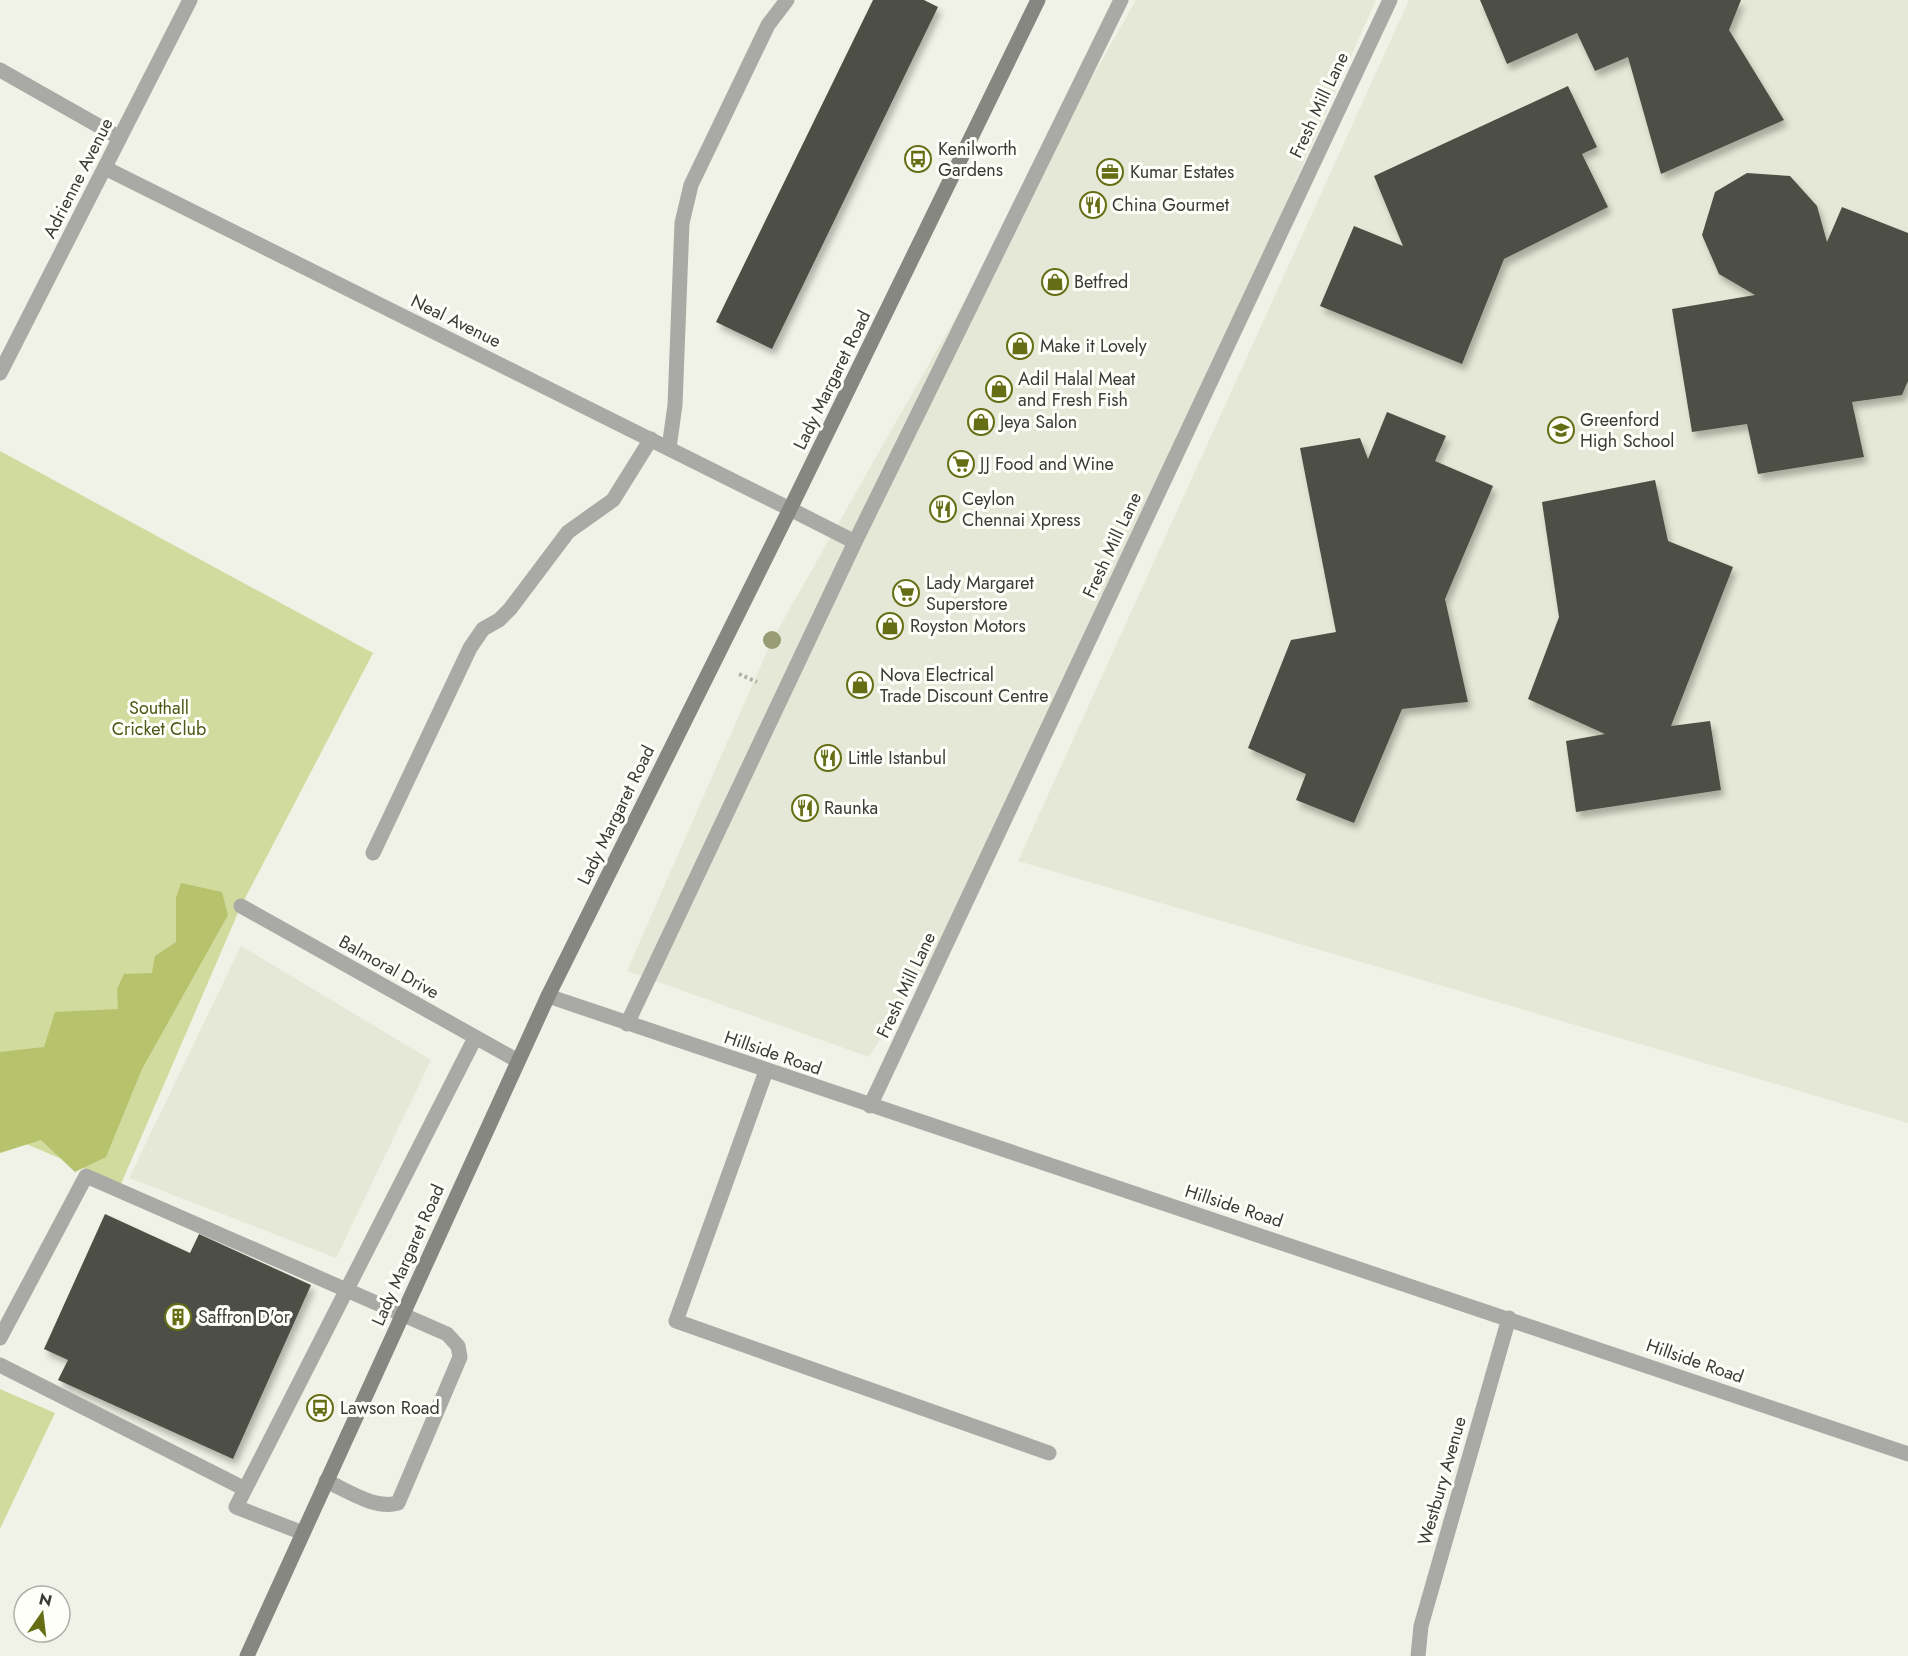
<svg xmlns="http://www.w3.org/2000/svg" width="1908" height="1656" viewBox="0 0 1908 1656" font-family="Jost,sans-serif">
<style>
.built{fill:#e5e8d6}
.green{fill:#d2db9e}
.forest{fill:#b7c26d}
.building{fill:#4e4f46;filter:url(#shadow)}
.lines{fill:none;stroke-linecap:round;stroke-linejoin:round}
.path{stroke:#b0b2a9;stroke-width:4;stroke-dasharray:3 3;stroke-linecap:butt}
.lane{stroke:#a9a9a5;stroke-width:15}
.street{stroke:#a9a9a5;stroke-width:15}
.secondary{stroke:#868780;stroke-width:15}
.tree{fill:#979c75}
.labels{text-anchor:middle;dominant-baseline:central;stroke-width:6;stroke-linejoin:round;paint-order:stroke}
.street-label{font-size:18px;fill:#3a3b36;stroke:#fefff8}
.poi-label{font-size:18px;fill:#3a3b36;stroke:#fefff8;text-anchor:start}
.park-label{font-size:18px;fill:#4e5517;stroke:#fefff8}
</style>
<defs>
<filter id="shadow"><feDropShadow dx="3.5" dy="6" stdDeviation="3" flood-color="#0004"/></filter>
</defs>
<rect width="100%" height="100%" fill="#f0f2e7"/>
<path class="built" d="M1136 0H1376L997 854 869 1057 627 971 772 640Z
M1409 0H1908V1123L1018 861Z
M241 946 431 1060 336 1258 129 1178Z"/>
<path class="green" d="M0 451 373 653 241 906 121 1184 0 1133Z
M0 1389 55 1413 0 1529Z"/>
<path class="forest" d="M181 883 222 892 228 915 142 1069 106 1157 75 1172 41 1140 0 1153V1052L44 1047 55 1012 118 1009 117 989 124 974 152 973 155 956 176 942V898Z"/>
<path class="building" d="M873 0H924L938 7 772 349 716 322Z
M1480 0H1741L1729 30 1784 120 1661 174 1628 57 1595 71 1577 33 1507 64Z
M1568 86 1597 147 1582 154 1608 207 1504 259 1462 364 1320 306 1354 226 1403 246 1374 176Z
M1747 173 1790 176 1817 206 1827 242 1842 207 1908 233V381L1902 395 1852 402 1864 457 1758 474 1747 424 1692 432 1672 309 1755 295 1719 274 1702 235 1715 192Z
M1387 412 1446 436 1435 461 1493 486 1445 599 1468 702 1402 709 1354 823 1296 800 1306 774 1248 748 1291 640 1336 632 1300 448 1360 438 1368 459Z
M1655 480 1668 541 1733 567 1671 726 1710 721 1721 790 1576 812 1566 741 1605 734 1528 699 1559 617 1542 502Z
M105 1214 190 1253 199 1234 311 1285 233 1459 58 1380 68 1360 44 1349Z"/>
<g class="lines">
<path class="path" d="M739 674 757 682"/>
<path class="lane" d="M669 448 675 405 682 223 691 185 768 25 787 0
M790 509 855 542
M373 853 470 648 483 629 499 620 510 609 568 532 613 500 651 439
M241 906 518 1061
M627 1024 855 542 1121 0
M766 1071 676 1321 1049 1453
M870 1106 1390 0
M0 1338 86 1176 447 1334 458 1346 460 1357 398 1503C375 1510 347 1490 326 1481
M0 1365 245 1489
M303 1533 236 1507 475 1038"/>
<path class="street" d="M0 70 120 138
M105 168 790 509
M0 373 190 0
M548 996 1908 1454
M1418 1656 1421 1626 1509 1318"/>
<path class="secondary" d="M247 1656 548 996 790 509 1038 0"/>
</g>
<circle class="tree" cx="772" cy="640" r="9"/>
<defs>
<symbol id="bus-ring" viewBox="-11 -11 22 22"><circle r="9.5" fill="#fefff8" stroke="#656e14" stroke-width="1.5"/><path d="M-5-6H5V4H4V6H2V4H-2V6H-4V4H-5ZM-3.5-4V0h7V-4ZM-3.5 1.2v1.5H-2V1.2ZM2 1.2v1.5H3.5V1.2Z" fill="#656e14"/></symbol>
<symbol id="office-ring" viewBox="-11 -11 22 22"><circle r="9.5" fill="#fefff8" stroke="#656e14" stroke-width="1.5"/><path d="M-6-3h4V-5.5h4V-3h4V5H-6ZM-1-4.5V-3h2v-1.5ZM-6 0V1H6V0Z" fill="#656e14"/></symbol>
<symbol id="restaurant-ring" viewBox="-11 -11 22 22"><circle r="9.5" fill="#fefff8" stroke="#656e14" stroke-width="1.5"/><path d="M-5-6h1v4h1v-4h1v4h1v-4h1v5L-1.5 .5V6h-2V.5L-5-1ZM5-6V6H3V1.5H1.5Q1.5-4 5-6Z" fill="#656e14"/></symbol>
<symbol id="shop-ring" viewBox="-11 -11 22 22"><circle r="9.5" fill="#fefff8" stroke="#656e14" stroke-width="1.5"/><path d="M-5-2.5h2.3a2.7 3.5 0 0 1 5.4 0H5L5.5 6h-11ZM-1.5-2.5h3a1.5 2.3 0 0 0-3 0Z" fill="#656e14"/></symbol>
<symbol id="school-ring" viewBox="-11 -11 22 22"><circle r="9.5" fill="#fefff8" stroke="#656e14" stroke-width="1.5"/><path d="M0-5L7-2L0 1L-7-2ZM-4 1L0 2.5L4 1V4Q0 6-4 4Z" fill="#656e14"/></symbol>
<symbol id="supermarket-ring" viewBox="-11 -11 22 22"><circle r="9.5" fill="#fefff8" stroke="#656e14" stroke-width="1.5"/><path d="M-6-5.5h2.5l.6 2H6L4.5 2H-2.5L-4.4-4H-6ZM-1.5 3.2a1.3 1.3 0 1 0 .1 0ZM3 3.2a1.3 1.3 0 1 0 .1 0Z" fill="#656e14"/></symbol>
<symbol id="building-ring" viewBox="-11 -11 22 22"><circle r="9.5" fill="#fefff8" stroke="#656e14" stroke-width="1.5"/><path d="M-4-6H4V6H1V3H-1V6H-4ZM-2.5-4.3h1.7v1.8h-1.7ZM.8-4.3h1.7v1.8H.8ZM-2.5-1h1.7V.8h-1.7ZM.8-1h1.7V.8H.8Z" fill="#656e14"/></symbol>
</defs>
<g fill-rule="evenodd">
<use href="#bus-ring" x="903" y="144" width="30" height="30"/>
<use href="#office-ring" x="1095" y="157" width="30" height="30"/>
<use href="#restaurant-ring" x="1078" y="190" width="30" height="30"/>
<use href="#shop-ring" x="1040" y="267" width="30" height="30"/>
<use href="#shop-ring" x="1005" y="331" width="30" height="30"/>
<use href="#shop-ring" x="984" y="374" width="30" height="30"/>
<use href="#shop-ring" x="966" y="407" width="30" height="30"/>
<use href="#school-ring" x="1546" y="415" width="30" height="30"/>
<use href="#supermarket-ring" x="946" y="449" width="30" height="30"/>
<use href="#restaurant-ring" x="928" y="494" width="30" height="30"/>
<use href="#supermarket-ring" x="891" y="578" width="30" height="30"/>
<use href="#shop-ring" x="875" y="611" width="30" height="30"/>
<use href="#shop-ring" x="845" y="670" width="30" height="30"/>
<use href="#restaurant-ring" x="813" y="743" width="30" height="30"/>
<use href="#restaurant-ring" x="790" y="793" width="30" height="30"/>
<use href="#building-ring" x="163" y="1302" width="30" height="30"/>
<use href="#bus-ring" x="305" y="1393" width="30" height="30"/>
</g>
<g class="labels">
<g class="street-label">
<text transform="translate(1319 105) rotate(-65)">Fresh Mill Lane</text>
<text transform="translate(78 178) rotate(-63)">Adrienne Avenue</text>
<text transform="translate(456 321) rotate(26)">Neal Avenue</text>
<text transform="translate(832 380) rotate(-64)">Lady Margaret Road</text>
<text transform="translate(1112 545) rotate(-65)">Fresh Mill Lane</text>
<text transform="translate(616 815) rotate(-64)">Lady Margaret Road</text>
<text transform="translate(389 967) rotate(29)">Balmoral Drive</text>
<text transform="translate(906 985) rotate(-65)">Fresh Mill Lane</text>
<text transform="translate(773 1053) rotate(19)">Hillside Road</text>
<text transform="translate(1234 1206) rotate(18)">Hillside Road</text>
<text transform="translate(408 1255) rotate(-66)">Lady Margaret Road</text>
<text transform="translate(1695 1361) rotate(19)">Hillside Road</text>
<text transform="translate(1442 1481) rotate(-74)">Westbury Avenue</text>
</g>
<g class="poi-label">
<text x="938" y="149">Kenilworth<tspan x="938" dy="21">Gardens</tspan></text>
<text x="1130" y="172">Kumar Estates</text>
<text x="1112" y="205">China Gourmet</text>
<text x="1074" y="282">Betfred</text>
<text x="1040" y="346">Make it Lovely</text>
<text x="1018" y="379">Adil Halal Meat<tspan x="1018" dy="21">and Fresh Fish</tspan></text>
<text x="1580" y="420">Greenford<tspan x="1580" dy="21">High School</tspan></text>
<text x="1000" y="422">Jeya Salon</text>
<text x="980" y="464">JJ Food and Wine</text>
<text x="962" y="499">Ceylon<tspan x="962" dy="21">Chennai Xpress</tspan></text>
<text x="926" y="583">Lady Margaret<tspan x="926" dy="21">Superstore</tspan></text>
<text x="910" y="626">Royston Motors</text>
<text x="880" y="675">Nova Electrical<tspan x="880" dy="21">Trade Discount Centre</tspan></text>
<text x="848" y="758">Little Istanbul</text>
<text x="824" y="808">Raunka</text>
<text x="198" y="1317">Saffron D'or</text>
<text x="340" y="1408">Lawson Road</text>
</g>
<g class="park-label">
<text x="159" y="708">Southall<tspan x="159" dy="21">Cricket Club</tspan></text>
</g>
</g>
<g transform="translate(42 1614) rotate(14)"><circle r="28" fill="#fefff8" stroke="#b0b1aa" stroke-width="1.5"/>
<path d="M0-4.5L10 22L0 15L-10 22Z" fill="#656e14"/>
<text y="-9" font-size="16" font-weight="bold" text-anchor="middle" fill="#3a3b36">N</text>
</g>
</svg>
